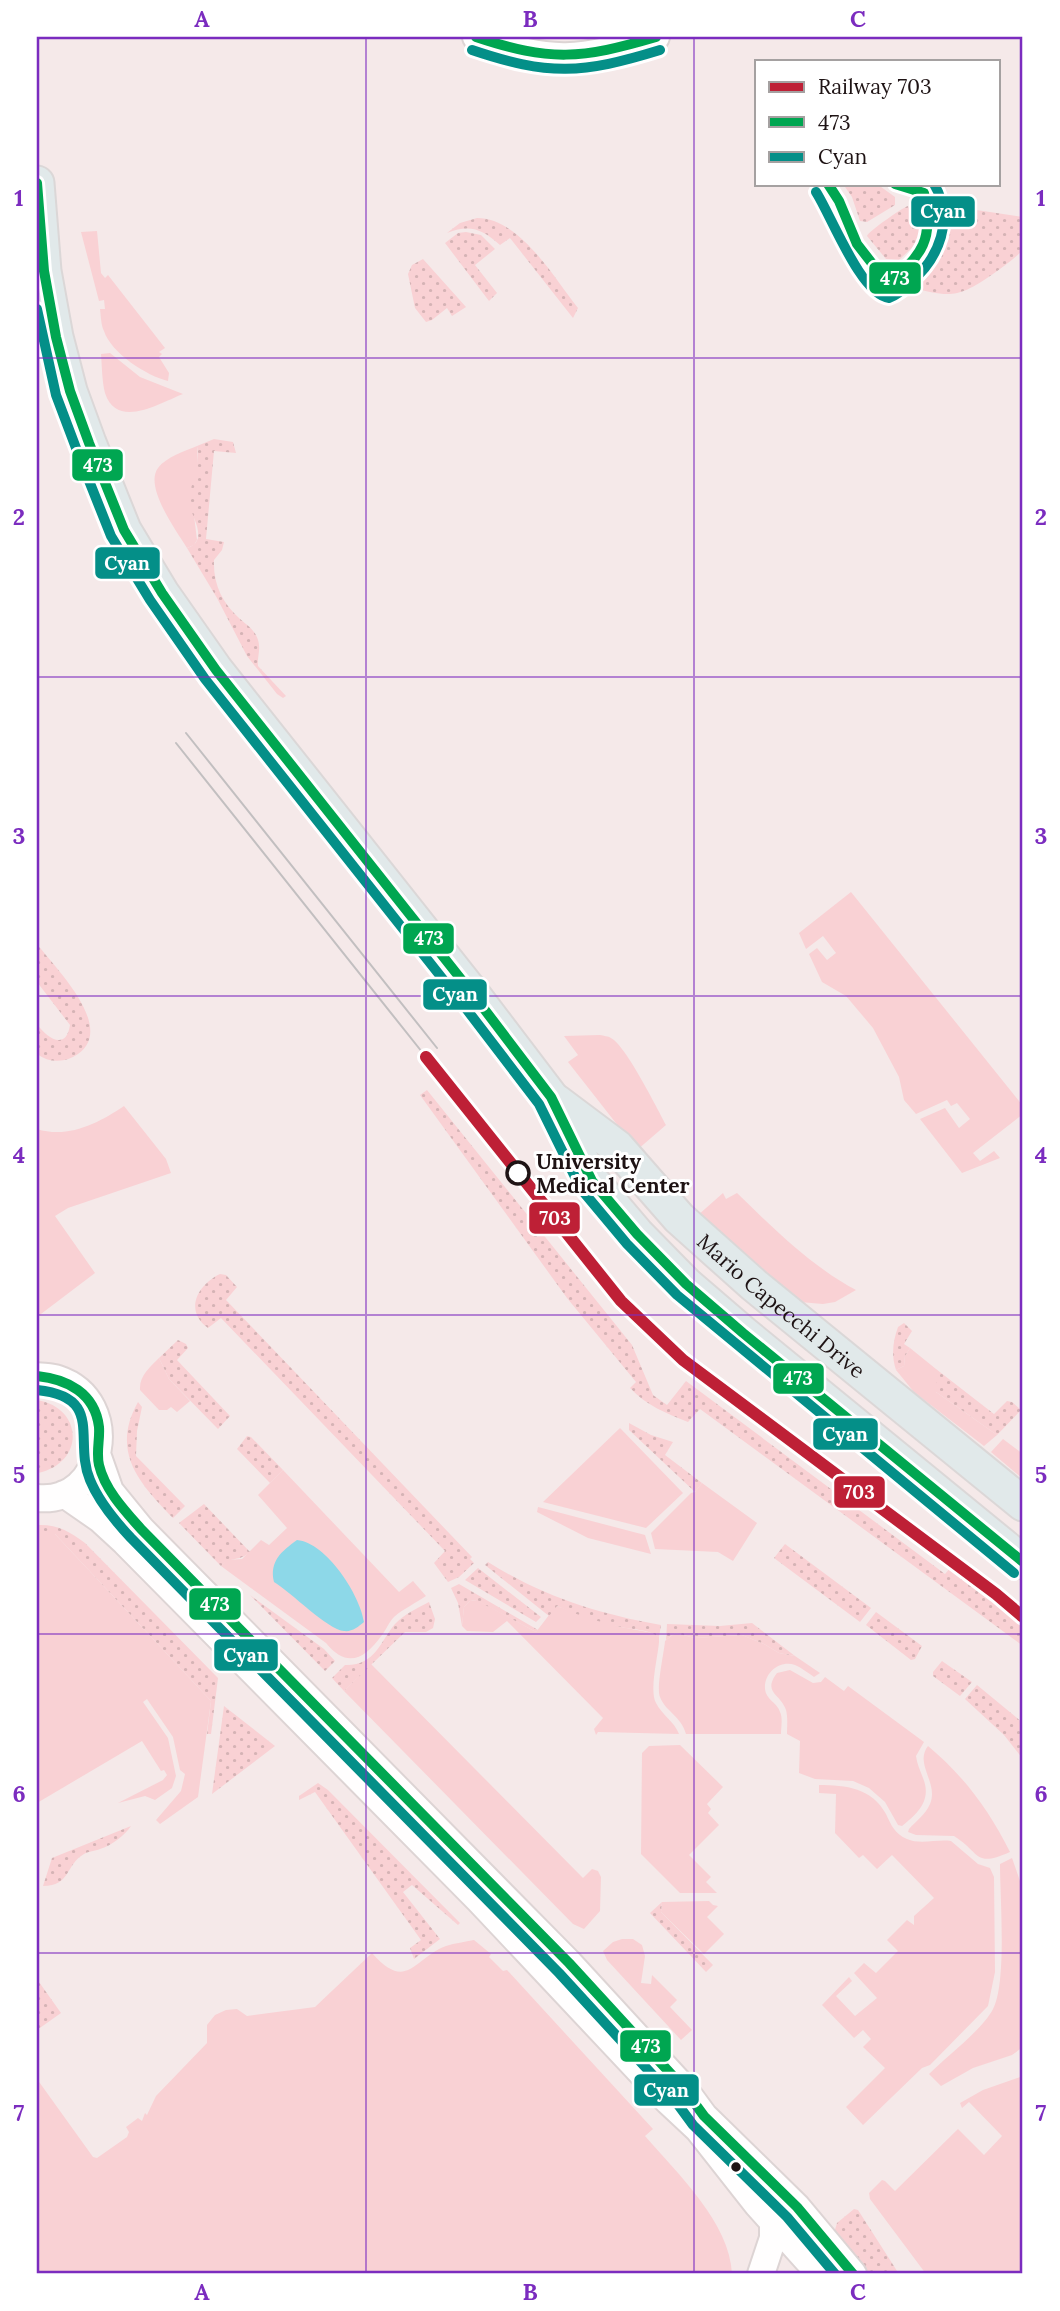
<svg xmlns="http://www.w3.org/2000/svg" width="1060" height="2311" viewBox="0 0 1060 2311" font-family="Lora,serif">
<style>
.built{fill:#f5e9e9;fill-rule:evenodd}
.grass{fill:#f9d1d4}
.garden{fill:url(#garden-dots)}
.water{fill:#8dd8e8}
.lines{fill:none;stroke-linecap:round;stroke-linejoin:round}
.minor-casing{stroke:#ddd4d4;stroke-width:30}
.major-casing{stroke:#dbd7d7;stroke-width:37}
.minor{stroke:#fffefe;stroke-width:26}
.major{stroke:#e1e9ea;stroke-width:33}
.tram{stroke:#c2bfc0;stroke-width:2}
.bus-1-casing{stroke:#fff;stroke-width:16}
.bus-2-casing{stroke:#fff;stroke-width:16}
.bus-1{stroke:#00a651;stroke-width:10}
.bus-2{stroke:#048f88;stroke-width:10}
.rail-1-casing{stroke:#fff;stroke-width:18}
.rail-1{stroke:#be2036;stroke-width:12}
.grid{fill:none;stroke:#7b2cbf;stroke-width:2;stroke-opacity:0.55}
.stop-dot{fill:#fff;stroke:#1e1314;stroke-width:3.5}
.bus-dot{fill:#1e1314;stroke:#fff;stroke-width:2.5}
.labels{text-anchor:middle;dominant-baseline:central;stroke-width:6;stroke-linejoin:round;paint-order:stroke}
.stop-label{font-size:21px;font-weight:bold;fill:#1e1314;stroke:#fff;text-anchor:start}
.street-label{font-size:21px;fill:#1e1314;stroke:#fff}
.line-badge{stroke:#fff;stroke-width:2.5}
.badge-label{font-size:19px;text-anchor:middle;font-weight:bold;fill:#fff}
.neatline{fill:none;stroke:#7b2cbf;stroke-width:2.5}
.grid-label{font-size:23px;text-anchor:middle;font-weight:bold;fill:#7b2cbf}
</style>
<defs>
<pattern id="garden-dots" width="8" height="8" patternUnits="userSpaceOnUse" patternTransform="scale(1.75)"><rect width="8" height="8" fill="#f9d1d4"/><path d="M2 2h.1M6 6h.1" fill="none" stroke="#d5b3b5" stroke-width="1.8" stroke-linecap="round"/></pattern>
</defs>
<rect width="100%" height="100%" fill="#fef9f9"/>
<path class="built" d="M37 37H1023V2274H37ZM757 61H999V184H757Z"/>
<path class="grass" d="M97 231 101 273 105 278 108 275 165 348 159 352 162 354 159 357 169 373 168 381C147 376 111 353 104 331 101 325 101 317 100 309H105L104 300 99 301 81 232Z
M110 353 140 377 183 394C160 403 117 430 105 393 102 381 102 367 101 354Z
M197 446 198 467 191 491 197 540 194 545 187 548C176 530 144 487 158 468 166 457 185 451 197 446Z
M851 892 1023 1106V1114L973 1153 980 1161 994 1151 1000 1158 962 1173 920 1119 945 1108 959 1128 970 1119 957 1103 951 1106 947 1100 916 1114 904 1100 899 1077 873 1028 846 996 822 982 809 954 817 948 827 960 836 953 823 936 806 949 799 933Z
M600 1035C604 1036 608 1036 611 1038 626 1046 657 1108 666 1125L637 1150 568 1062 578 1055 564 1036Z
M124 1106 166 1159 171 1173 68 1208 55 1216 95 1273 37 1317V1129C68 1139 99 1123 124 1106Z
M723 1193 726 1199 737 1193C774 1229 811 1266 856 1290L835 1302 823 1304 800 1302 697 1216Z
M910 1348 936 1369V1392L997 1435 984 1446 914 1392 896 1370 904 1366 905 1356Z
M159 1358 169 1379 190 1401 177 1412 171 1407 167 1410H159L140 1390C139 1376 150 1367 159 1358Z
M620 1428 683 1493 646 1528 543 1502Z
M1003 1439 1023 1454V1479L991 1452Z
M283 1470 399 1592 413 1581 426 1596C416 1603 403 1609 394 1617 389 1622 386 1630 382 1635 365 1659 347 1669 326 1643L221 1566 227 1560 242 1559 261 1540 269 1545 287 1528 258 1495Z
M702 1483 757 1523 733 1561 718 1552 655 1549 651 1533 691 1493 695 1492Z
M538 1507 645 1535 651 1554 588 1538 537 1512Z
M54 1533 211 1701 198 1797 160 1824 156 1820 181 1791 185 1774 180 1770 173 1737 147 1699 143 1702 168 1738 176 1776 172 1788 155 1800 145 1796 118 1803 163 1780 167 1775 164 1770 161 1771 142 1741 37 1803V1534Z
M477 1600 536 1632 556 1606 621 1627 653 1633 659 1637V1642C658 1656 649 1691 656 1703 662 1715 674 1721 679 1734L598 1732 596 1735 594 1729 603 1718 507 1621 493 1632 467 1631 462 1626 464 1607 470 1601Z
M675 1633 695 1638 742 1635 764 1644 779 1653 795 1656 820 1673 814 1677C808 1673 802 1668 795 1665 780 1660 764 1672 765 1689 766 1700 777 1702 780 1712 783 1718 781 1727 781 1734H686C681 1716 665 1711 660 1697 656 1688 664 1653 665 1641Z
M371 1664 583 1878 592 1869 598 1871 601 1877 600 1911 584 1929 573 1924 344 1691Z
M790 1670 813 1683 821 1682 825 1677 844 1691 848 1686 924 1742 916 1756C917 1764 920 1770 923 1778 932 1800 918 1813 902 1826L898 1825 885 1802 869 1788 853 1781 815 1779 799 1773 800 1741 787 1734C787 1727 788 1717 786 1710 781 1694 762 1693 777 1673Z
M680 1745 723 1787 707 1804 711 1809 708 1813 719 1825 689 1855 711 1877 706 1882 717 1893H680L641 1854 642 1753 649 1746Z
M928 1746C964 1776 989 1810 1010 1852 974 1868 981 1853 954 1836L916 1835 908 1832 909 1829C916 1821 926 1814 930 1804 939 1783 914 1764 928 1746Z
M819 1785C846 1785 872 1788 886 1814 891 1825 895 1834 907 1839 920 1845 937 1839 951 1841L978 1864 990 1868 994 1877 995 1972 988 2006 930 2065 922 2068 863 2125 846 2107 885 2068 863 2047 871 2039 863 2030 854 2038 822 2005 849 1977 852 1981 836 1996 855 2016 877 1998 854 1973 864 1963 876 1973 898 1951 887 1940 907 1920 914 1925V1916L934 1898 892 1855 877 1869 863 1855 859 1858 835 1833 836 1794 819 1793Z
M1012 1858 1021 1884H1023V2047L1012 2055 973 2068 941 2086 929 2074C946 2057 983 2029 993 2009 1007 1983 1000 1897 1000 1864Z
M709 1901 713 1905 718 1906 707 1917 724 1934 704 1954 661 1912 662 1902Z
M622 1939H633L642 1945 645 1956 641 1983 651 1984 652 1975 677 2000 670 2007 692 2030 681 2040 607 1960 603 1951 613 1942Z
M474 1940 491 1954 489 1957 503 1971 507 1970 653 2129 645 2136C678 2174 730 2223 732 2274H37V2079L93 2157 97 2158 127 2137 129 2132 126 2127 138 2118 142 2121 145 2113 147 2115 156 2096 207 2043V2025L215 2015 226 2010 237 2009 247 2016 315 2007 372 1953C407 1993 414 1958 446 1946 455 1943 465 1942 474 1940Z
M1023 2076V2274H926L870 2199 869 2193 882 2180 885 2181 895 2191 958 2129 984 2155 1002 2136 969 2102 962 2108 960 2103 983 2090Z"/>
<path class="garden" d="M843 184H877L895 197V205L867 222 860 221 852 197Z
M908 206 919 229 918 242 899 260 886 259 867 236C869 231 902 208 908 206Z
M950 206 1023 217V250C1014 259 1004 266 993 274 958 298 951 298 910 287L912 280 940 248 942 211Z
M477 218C520 218 554 278 578 308L573 318 510 238 500 245C482 229 470 224 447 233L460 223Z
M466 232 481 235 495 249 475 265 497 293 489 301 445 243 458 233Z
M423 259 466 307 452 316 447 308 432 320 426 322 415 308 408 274 412 265Z
M214 439 233 442 236 453 214 451 206 539 224 542 222 550 214 560C213 584 222 603 240 619 247 625 255 630 258 640 261 650 257 657 258 666L286 696 283 698 277 694 247 656 217 598 187 548C193 546 196 544 198 538 200 524 189 513 190 500 190 479 201 470 197 446Z
M37 944C56 969 121 1032 73 1057 60 1063 48 1062 37 1054V1024C46 1037 66 1052 70 1025L37 982Z
M427 1090 632 1345 653 1395 667 1405 686 1381 945 1574 951 1567 1023 1623V1646L700 1409 688 1422C666 1413 647 1406 630 1388L636 1382 567 1298 420 1095Z
M220 1274 226 1275 237 1287 226 1300 472 1557 470 1559 474 1563 459 1577 448 1582 434 1563 445 1551 221 1318 208 1328C184 1311 197 1285 220 1274Z
M904 1323 912 1331 904 1344 910 1348 905 1356 904 1366 896 1370C891 1355 893 1341 898 1327Z
M178 1340 186 1344 188 1348 177 1360 230 1416 218 1429 169 1379 159 1358Z
M936 1369 994 1414 1007 1401 1012 1402 1021 1410 997 1435 936 1392Z
M37 1400C84 1408 85 1463 38 1473Z
M138 1402 142 1407 137 1431 136 1456 185 1506 173 1518C140 1484 110 1452 138 1402Z
M629 1423 651 1435 673 1442 665 1455 702 1483 695 1492 629 1430Z
M247 1436 251 1437 283 1470 270 1483 237 1449Z
M204 1504 250 1552C239 1562 231 1556 221 1566L179 1523Z
M37 1525C57 1524 69 1531 85 1543L218 1678 211 1734H207L211 1701 55 1534H37Z
M785 1544 871 1608 860 1622 774 1558Z
M488 1562C542 1596 598 1614 661 1625L659 1637C648 1629 634 1630 621 1627 599 1622 577 1615 557 1606L549 1616 485 1565Z
M478 1568 541 1617 536 1622 465 1580Z
M459 1584 538 1630 536 1632 476 1600 470 1601 464 1607 462 1626 458 1603 451 1588Z
M250 1595 324 1649 335 1661 325 1671Z
M429 1602 435 1619 433 1628 426 1632H405L344 1691 332 1678 345 1665C375 1666 380 1642 395 1624 404 1614 418 1608 429 1602Z
M876 1612 922 1646 915 1659 911 1660 866 1625Z
M752 1623 795 1656 779 1653 764 1644 742 1635 695 1638 675 1633 666 1640 667 1624 720 1626Z
M942 1661 972 1682 960 1696 933 1676V1672Z
M977 1685 1023 1723V1759L1004 1735 965 1699Z
M224 1706 275 1746 212 1794Z
M318 1783 328 1790 460 1923 458 1925 412 1885 403 1892 440 1939 414 1959 410 1948 421 1940 315 1792 299 1800V1796Z
M131 1826C125 1835 111 1846 100 1849 95 1851 89 1851 84 1854 65 1865 71 1886 43 1886L52 1858Z
M662 1902 661 1912 713 1965 706 1972 650 1913Z
M37 1982H39L61 2013 37 2030Z
M854 2209 858 2210 899 2274H865L834 2233 837 2223Z"/>
<path class="water" d="M297 1540C327 1543 360 1595 364 1622 358 1627 352 1632 344 1631 328 1630 291 1592 274 1582 269 1561 282 1551 297 1540Z"/>
<g class="lines">
<defs>
<path id="minor" d="M476 37C552 64 579 61 656 37
M37 1376C44 1377 52 1377 58 1379 124 1401 105 1505 37 1498
M97 1454 110 1491 141 1529 569 1963 682 2086 704 2116 797 2207 853 2274
M64 1494 100 1519 125 1542 479 1900 668 2101 698 2129 757 2204 820 2274
M761 2274 773 2238V2221"/>
<g id="major">
<path d="M37 183 44 271 56 337 70 391 89 443 124 530 162 593 216 670 472 993 551 1097 592 1181 637 1234 686 1284 743 1333 1023 1562"/>
<path id="s1" d="M557 1102 617 1147 679 1218 754 1285 1023 1504"/>
</g>
</defs>
<use href="#minor" class="minor-casing"/>
<use href="#major" class="major-casing"/>
<use href="#minor" class="minor"/>
<use href="#major" class="major"/>
<path class="tram" d="M186 733 437 1048
M176 743 426 1057"/>
<defs>
<path id="bus-1" d="M476 37C551 62 581 59 656 37
M37 183 44 271 56 337 70 391 89 443 124 530 162 593 216 670 472 993 551 1097 592 1181 637 1234 686 1284 743 1333 1023 1562
M828 184 839 201 857 244 888 284C923 254 934 240 924 193L895 184
M37 1376C67 1379 95 1393 99 1427 100 1440 96 1452 99 1465 105 1490 125 1511 141 1529L569 1963 682 2086 704 2116 797 2207 853 2274"/>
<path id="bus-2" d="M472 50C549 76 582 74 660 50
M816 192C831 215 861 295 889 298 898 295 905 288 911 282 939 258 955 219 934 184
M37 309 56 395 76 448 111 536 150 600 205 679 461 1002 539 1104 581 1189 627 1244 677 1295 1014 1573
M37 1390C105 1397 73 1440 90 1480 99 1502 115 1521 131 1538L559 1973 671 2095 693 2125 787 2217 835 2274"/>
</defs>
<use href="#bus-1" class="bus-1-casing"/>
<use href="#bus-2" class="bus-2-casing"/>
<use href="#bus-1" class="bus-1"/>
<use href="#bus-2" class="bus-2"/>
<defs>
<path id="rail-1" d="M426 1057 621 1301 683 1360 996 1594 1023 1617"/>
</defs>
<use href="#rail-1" class="rail-1-casing"/>
<use href="#rail-1" class="rail-1"/>
</g>
<path class="grid" d="M366 37V2274M694 37V2274M37 358H1023M37 677H1023M37 996H1023M37 1315H1023M37 1634H1023M37 1953H1023"/>
<circle class="stop-dot" cx="518" cy="1173" r="11"/>
<circle class="bus-dot" cx="736" cy="2167" r="6"/>
<g class="labels">
<g class="stop-label">
<text x="536" y="1161">University<tspan x="536" dy="24">Medical Center</tspan></text>
</g>
<g class="street-label">
<text stroke="none"><textPath href="#s1" startOffset="304">Mario Capecchi Drive</textPath></text>
</g>
</g>
<g class="line-badge">
<rect x="910" y="195" width="66" height="33" rx="7" fill="#048f88"/>
<rect x="868" y="261" width="54" height="34" rx="7" fill="#00a651"/>
<rect x="71" y="448" width="53" height="34" rx="7" fill="#00a651"/>
<rect x="94" y="546" width="67" height="34" rx="7" fill="#048f88"/>
<rect x="402" y="922" width="53" height="33" rx="7" fill="#00a651"/>
<rect x="422" y="978" width="66" height="33" rx="7" fill="#048f88"/>
<rect x="528" y="1201" width="53" height="34" rx="7" fill="#be2036"/>
<rect x="772" y="1362" width="53" height="33" rx="7" fill="#00a651"/>
<rect x="812" y="1417" width="67" height="34" rx="7" fill="#048f88"/>
<rect x="833" y="1475" width="53" height="34" rx="7" fill="#be2036"/>
<rect x="188" y="1587" width="54" height="34" rx="7" fill="#00a651"/>
<rect x="213" y="1638" width="66" height="34" rx="7" fill="#048f88"/>
<rect x="619" y="2029" width="53" height="34" rx="7" fill="#00a651"/>
<rect x="633" y="2073" width="67" height="34" rx="7" fill="#048f88"/>
</g>
<g class="badge-label">
<text x="943" y="218">Cyan</text>
<text x="895" y="285">473</text>
<text x="98" y="472">473</text>
<text x="127" y="570">Cyan</text>
<text x="429" y="945">473</text>
<text x="455" y="1001">Cyan</text>
<text x="555" y="1225">703</text>
<text x="798" y="1385">473</text>
<text x="845" y="1441">Cyan</text>
<text x="859" y="1499">703</text>
<text x="215" y="1611">473</text>
<text x="246" y="1662">Cyan</text>
<text x="646" y="2053">473</text>
<text x="666" y="2097">Cyan</text>
</g>
<rect width="1060" height="2311" fill="none" stroke="#ffffff" stroke-width="77"/>
<rect x="755" y="60" width="245" height="126" fill="#ffffff" stroke="#a5a1a1" stroke-width="2"/>
<rect x="769" y="82" width="35" height="10" fill="#be2036" stroke="#a5a1a1" stroke-width="2"/>
<text x="818" y="94" font-size="21" fill="#1e1314">Railway 703</text>
<rect x="769" y="117" width="35" height="10" fill="#00a651" stroke="#a5a1a1" stroke-width="2"/>
<text x="818" y="130" font-size="21" fill="#1e1314">473</text>
<rect x="769" y="152" width="35" height="10" fill="#048f88" stroke="#a5a1a1" stroke-width="2"/>
<text x="818" y="164" font-size="21" fill="#1e1314">Cyan</text>
<rect x="38" y="38" width="983" height="2234" class="neatline"/>
<g class="grid-label">
<text x="202" y="27">A</text>
<text x="530" y="27">B</text>
<text x="858" y="27">C</text>
<text x="19" y="206">1</text>
<text x="1041" y="206">1</text>
<text x="19" y="525">2</text>
<text x="1041" y="525">2</text>
<text x="19" y="844">3</text>
<text x="1041" y="844">3</text>
<text x="19" y="1163">4</text>
<text x="1041" y="1163">4</text>
<text x="19" y="1483">5</text>
<text x="1041" y="1483">5</text>
<text x="19" y="1802">6</text>
<text x="1041" y="1802">6</text>
<text x="19" y="2121">7</text>
<text x="1041" y="2121">7</text>
<text x="202" y="2300">A</text>
<text x="530" y="2300">B</text>
<text x="858" y="2300">C</text>
</g>
</svg>
